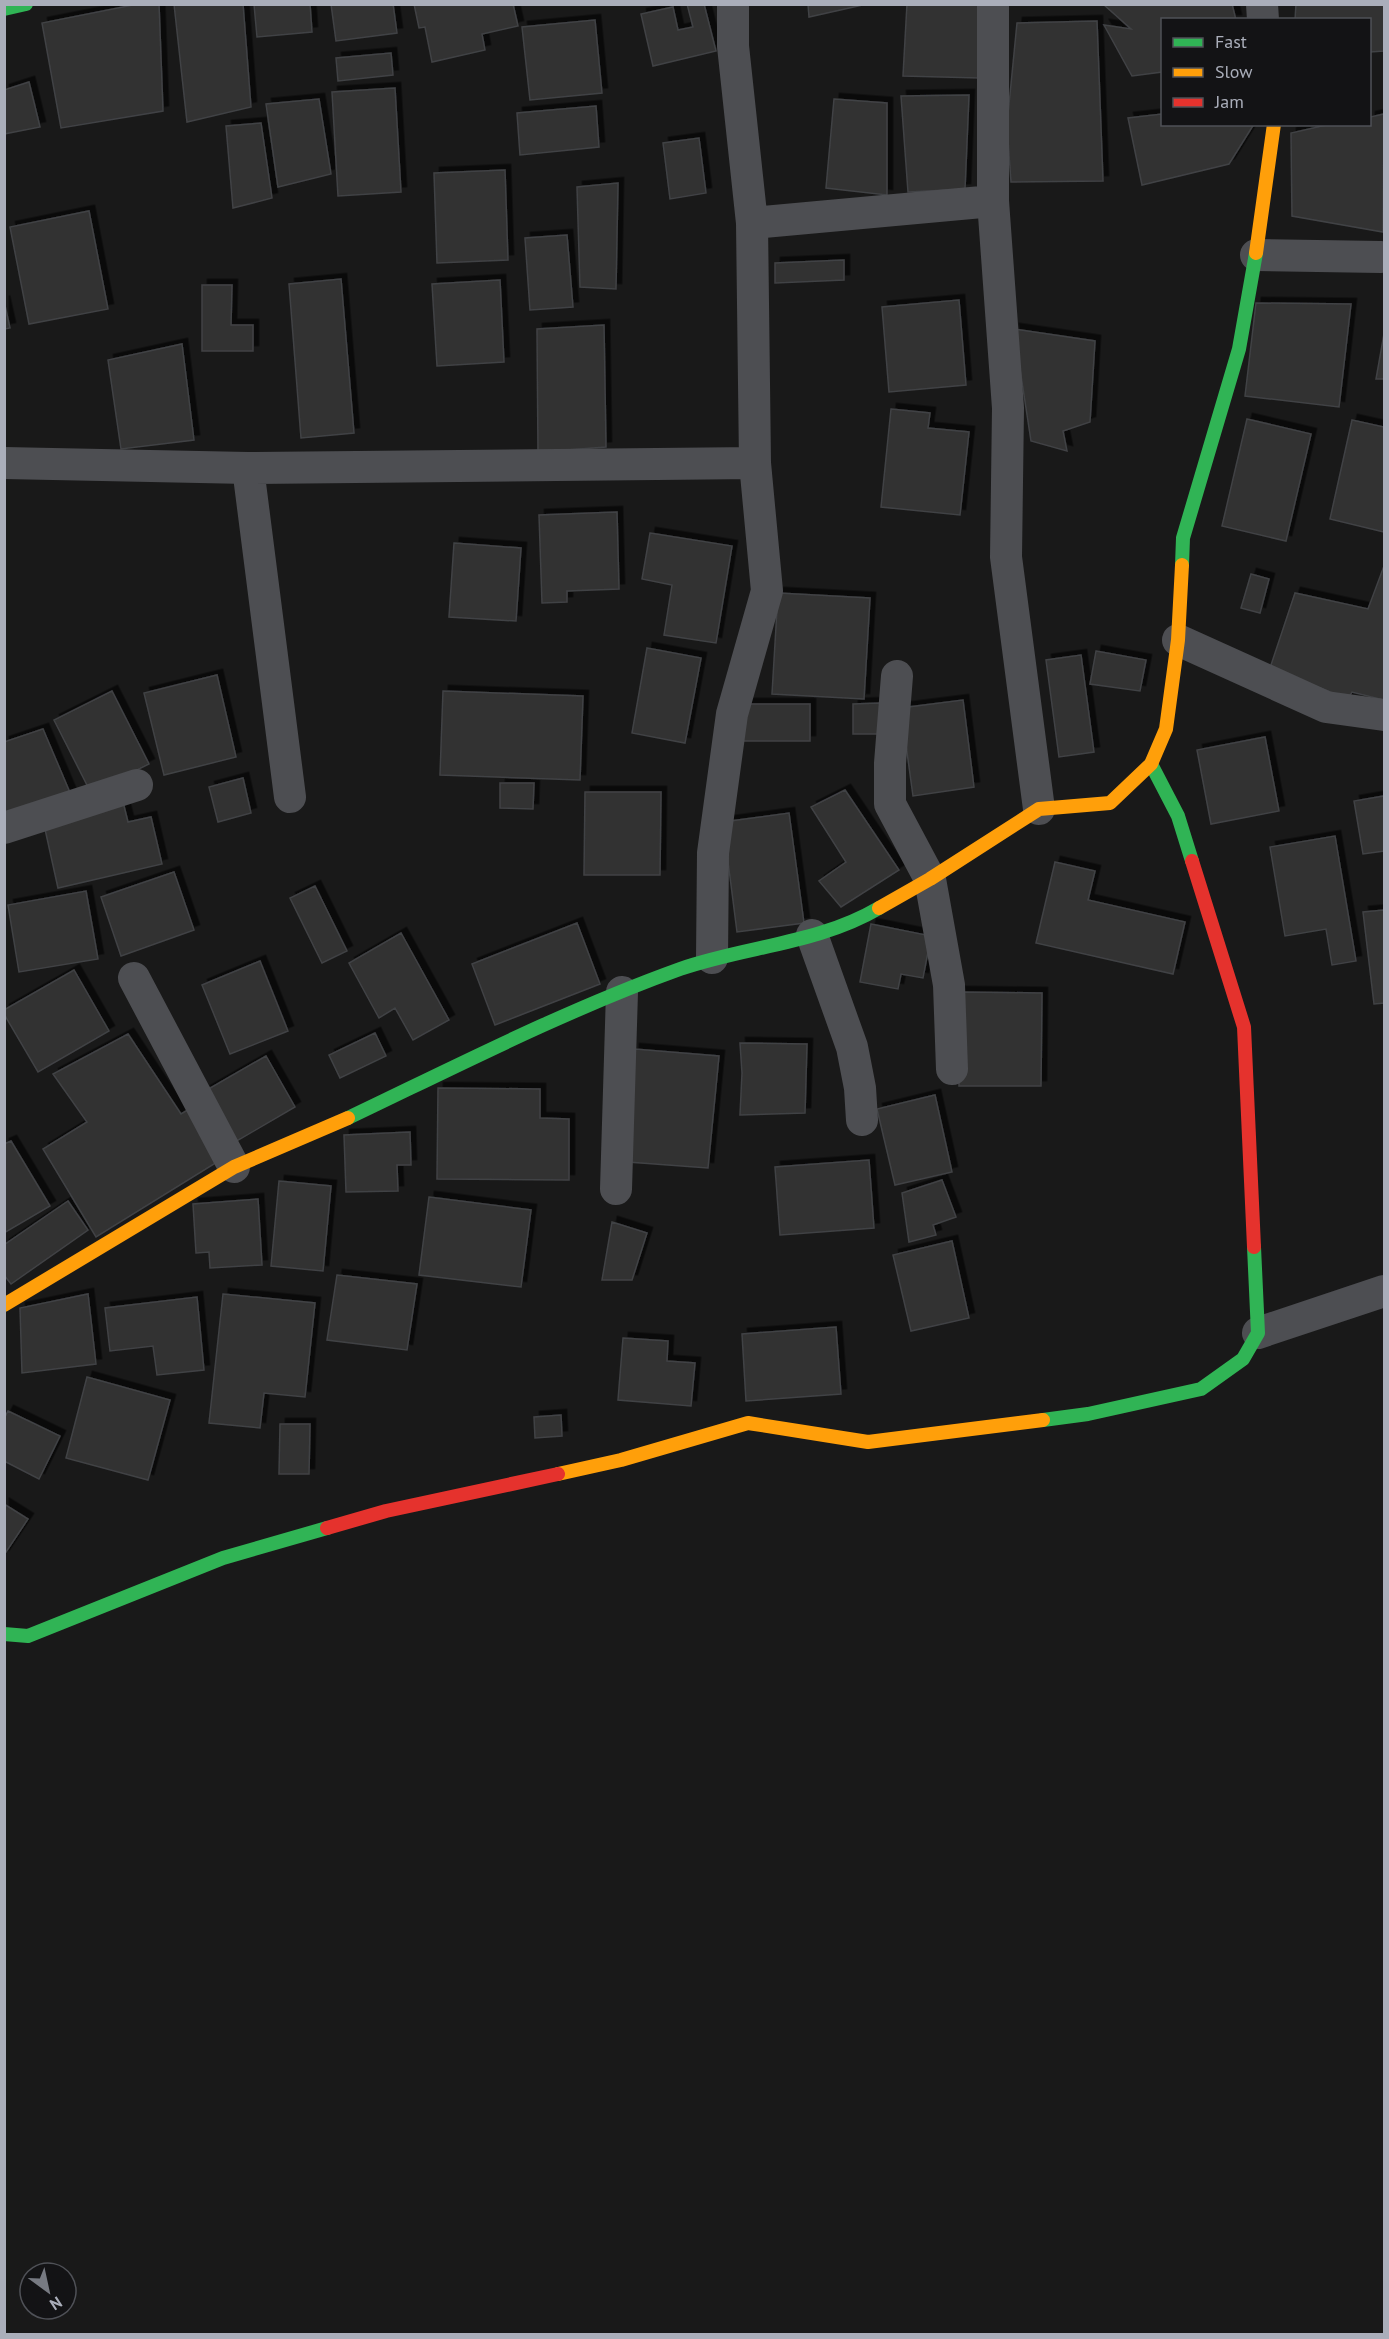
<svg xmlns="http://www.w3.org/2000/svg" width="1389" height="2339" viewBox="0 0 1389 2339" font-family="'PT Sans',sans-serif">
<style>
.building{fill:#313131;stroke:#414245;stroke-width:1.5;filter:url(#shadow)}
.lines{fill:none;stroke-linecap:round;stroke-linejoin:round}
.street{stroke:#4d4e52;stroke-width:32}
.fast{stroke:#30b455;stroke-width:14}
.slow{stroke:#ff9f0a;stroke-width:14}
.jam{stroke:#e5322d;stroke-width:14}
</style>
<defs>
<filter id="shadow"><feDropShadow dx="5.5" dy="-5.5" stdDeviation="0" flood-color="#0009"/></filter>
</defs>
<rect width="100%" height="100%" fill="#191919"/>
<path class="building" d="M138 4H159L163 111 61 128 42 23Z
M174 4H243L251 107 187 122Z
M254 4H310L312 32 257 37Z
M331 4H393L397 33 336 41Z
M414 4H513L518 26 482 34 485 50 432 62 425 27 419 28Z
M687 4H704L716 51 653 66 641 14 673 7 678 30 693 27Z
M808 4H867L809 17Z
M907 4H978L980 78 903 76Z
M1103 4H1232L1236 20H1162V72L1132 76 1104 25 1131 29Z
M1296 4H1384V51L1370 52V20H1295Z
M595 20 602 93 530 100 522 27Z
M1097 21 1103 181 1011 182 1007 125 1017 23Z
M391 53 393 75 338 81 336 58Z
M29 82 40 127 4 134V90Z
M395 88 401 192 338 196 332 92Z
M969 95 965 189 908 192 901 96Z
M319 99 331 174 278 187 266 104Z
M834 99 887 103V195L826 188Z
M596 106 599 147 520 155 517 113Z
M1162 114V124H1254L1229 164 1142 185 1128 118Z
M1384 114 1383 232 1292 216 1291 133 1331 124H1370V117Z
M261 123 272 198 233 208 226 126Z
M699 138 706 193 670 199 663 143Z
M505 170 508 260 437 263 434 173Z
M618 183 616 289 580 287 577 187Z
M89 211 108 309 29 324 10 227Z
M567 235 573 307 530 310 525 238Z
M844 260V280L775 283V263Z
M341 279 354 433 301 438 289 284Z
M500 280 504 362 437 366 432 284Z
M202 285H232L231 325H253V351H202Z
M959 300 966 385 889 392 882 307Z
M4 301 10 328 4 329Z
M1256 303 1351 304 1339 407 1245 396Z
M604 325 606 447 538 452 537 329Z
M1014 329 1095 341 1090 422 1063 431 1067 451 1031 441Z
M1384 334V379H1376Z
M182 344 194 440 121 449 108 360Z
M891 409 930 413 928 428 969 432 960 515 881 507Z
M1247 419 1311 434 1286 541 1222 526Z
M1352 420 1384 427V532L1330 519Z
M617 512 619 589 567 591V602L542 603 539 515Z
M650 533 732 546 716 643 664 635 672 585 642 579Z
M454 543 521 548 516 621 449 617Z
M1384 566V700L1352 692 1348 699 1270 668 1295 593 1368 609Z
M1251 574 1269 579 1260 613 1241 608Z
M778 593 870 598 864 699 772 694Z
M647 648 701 658 685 743 632 733Z
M1096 651 1146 660 1140 691 1090 684Z
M1081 655 1094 752 1059 757 1046 660Z
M217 675 236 757 164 775 144 693Z
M112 691 149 764 91 793 54 720Z
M443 691 583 696 580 780 440 775Z
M963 700 974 787 913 796 901 708Z
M881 703 882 734H853V704Z
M742 704H810V741H742Z
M43 729 71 795 4 815V742Z
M1265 737 1279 811 1211 824 1197 750Z
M243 778 251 813 218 822 209 787Z
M500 783H534L533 809 500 808Z
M845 790 899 870 841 907 819 881 846 862 811 807Z
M585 792H661L660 875H584Z
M1384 796V851L1363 854 1354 801Z
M123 802 128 822 151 817 162 864 58 888 43 820Z
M789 813 804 923 737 932 723 822Z
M1335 836 1356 961 1332 965 1326 929 1285 936 1270 847Z
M1055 862 1095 871 1088 900 1185 922 1173 974 1036 943Z
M174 872 194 930 121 956 101 897Z
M315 886 347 951 322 963 290 898Z
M86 891 98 959 19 972 8 905Z
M1384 910V1003L1374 1004 1363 912Z
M577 923 600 984 495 1025 472 964Z
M871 924 931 936 923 978 901 974 898 989 860 982Z
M401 933 449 1020 413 1040 395 1008 379 1018 349 963Z
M260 961 288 1031 230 1054 202 985Z
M74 970 109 1031 38 1072 4 1014V1010Z
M959 992 1042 993 1041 1086H959Z
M375 1033 386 1056 340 1078 329 1055Z
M128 1034 181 1114 191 1108 222 1159 96 1237 43 1149 87 1122 53 1074Z
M740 1043 807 1044 805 1113 740 1115 742 1073Z
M634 1049 719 1056 708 1168 628 1162Z
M266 1056 295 1107 235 1142 205 1091Z
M438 1088 540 1089V1118L569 1119V1180L437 1179Z
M935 1095 952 1172 895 1185 877 1109Z
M410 1132 411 1165H397L398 1191 346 1192 344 1135Z
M11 1141 50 1206 4 1233V1144Z
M869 1160 874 1228 780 1235 775 1167Z
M942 1180 956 1217 933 1225 936 1235 909 1242 902 1193Z
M279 1181 331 1186 323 1271 271 1266Z
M429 1197 531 1210 521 1287 419 1275Z
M258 1199 262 1265 210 1268 209 1252 196 1253 193 1204Z
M68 1201 88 1230 11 1284 4 1275V1245Z
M612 1222 647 1233 632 1280H602Z
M952 1241 969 1318 911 1331 893 1255Z
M337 1275 417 1284 407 1350 327 1340Z
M88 1294 96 1364 22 1373 20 1308Z
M223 1294 315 1303 305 1397 264 1393 260 1428 209 1423Z
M197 1297 204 1370 157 1375 153 1346 110 1351 105 1308Z
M836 1327 841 1394 746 1401 742 1334Z
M623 1338 668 1341 667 1361 695 1363 691 1406 618 1400Z
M87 1377 170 1400 148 1480 66 1458Z
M8 1411 60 1436 39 1479 4 1461V1419Z
M561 1415 562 1436 535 1438 534 1417Z
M280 1424H310L309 1474H279Z
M4 1504 28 1519 4 1555Z"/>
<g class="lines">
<path class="street" d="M993 4V201L1008 408 1006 557 1039 809
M1262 4 1263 20
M752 223 993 201
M1256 255 1381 257
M4 463 248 468 755 463
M248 468 290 797
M1178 640 1326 707 1384 715
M897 676 890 763V804L930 879 949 985 952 1069
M4 828 137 785
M812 935 852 1047 860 1088 862 1120
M712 958 713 853 732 714 767 591 755 463 752 223 733 46V4
M134 978 234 1167
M616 1189 622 992
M1258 1333 1384 1291"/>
<path class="fast" d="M4 9 26 4
M1182 565 1183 538 1239 349 1256 253
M1151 764 1178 816 1192 861
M348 1118C457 1066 566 1010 680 969 746 946 818 944 879 908
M1043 1420 1088 1414 1201 1389 1243 1359 1258 1333 1254 1247
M4 1634 28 1636 223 1558 327 1528"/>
<path class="slow" d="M1256 253 1274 124
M879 908 930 879 1039 809 1110 803 1151 764 1166 729 1178 640 1182 565
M4 1305 234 1167 348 1118
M558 1474 621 1460 748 1423 868 1442 1043 1420"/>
<path class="jam" d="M1192 861 1244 1027 1254 1247
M327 1528 386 1511 558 1474"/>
</g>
<rect width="1389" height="2339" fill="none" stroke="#aaaeba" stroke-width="12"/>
<rect x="1161" y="18" width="210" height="108" fill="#131315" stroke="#4f5157" stroke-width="1.5"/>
<rect x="1173" y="38" width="30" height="9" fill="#30b455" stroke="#4f5157" stroke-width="1.5"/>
<text x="1215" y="48" font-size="18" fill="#aaaeba">Fast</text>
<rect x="1173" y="68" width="30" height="9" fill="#ff9f0a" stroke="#4f5157" stroke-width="1.5"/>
<text x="1215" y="78" font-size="18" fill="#aaaeba">Slow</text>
<rect x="1173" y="98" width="30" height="9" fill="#e5322d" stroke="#4f5157" stroke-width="1.5"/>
<text x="1215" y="108" font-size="18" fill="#aaaeba">Jam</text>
<g transform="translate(48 2291) rotate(147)"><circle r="28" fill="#131315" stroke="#4f5157" stroke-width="1.5"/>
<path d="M0-4.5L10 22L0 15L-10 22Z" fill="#777a82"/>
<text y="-9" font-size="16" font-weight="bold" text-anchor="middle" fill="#aaaeba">N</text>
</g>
</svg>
